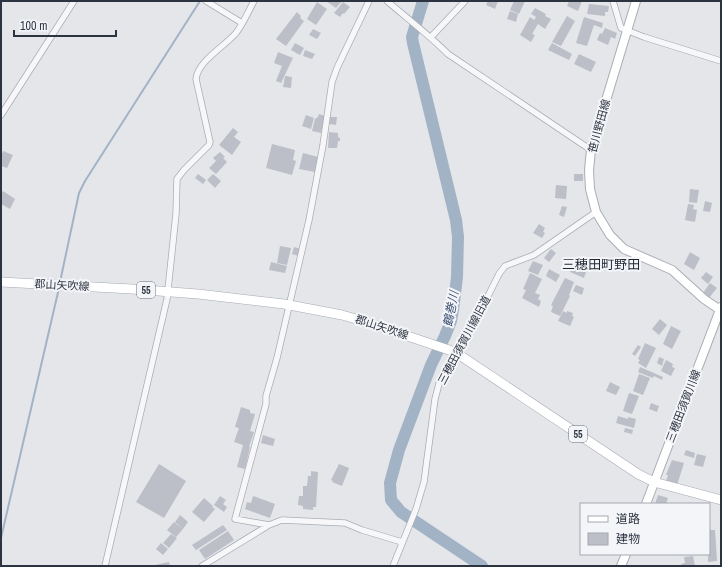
<svg xmlns="http://www.w3.org/2000/svg" width="722" height="567" viewBox="0 0 722 567" font-family="'Archivo Narrow','Noto Sans JP',sans-serif">
<style>
.lines{fill:none;stroke-linecap:round;stroke-linejoin:round}
.stream{stroke:#a3b3c6;stroke-width:2}
.river{stroke:#a3b3c6;stroke-width:12}
.building{fill:#bcbfc7}
.street-casing{stroke:#a9adb4;stroke-width:7}
.secondary-casing{stroke:#a9adb4;stroke-width:10}
.primary-casing{stroke:#a5aab5;stroke-width:10}
.street{stroke:#f7f7f9;stroke-width:5.5}
.secondary{stroke:#fff;stroke-width:8}
.primary{stroke:#fff;stroke-width:9}
.labels{text-anchor:middle;dominant-baseline:central;stroke-width:4;stroke-linejoin:round;paint-order:stroke}
.shield{fill:#f4f5f8;stroke:#696e78;stroke-width:1}
.shield-label{font-size:10px;font-weight:bold;fill:#2d3441}
.street-label{font-size:11px;fill:#2d3441;stroke:#f4f5f8}
.water-label{font-size:12px;font-style:italic;fill:#3c5171;stroke:#f4f5f8}
.quarter-label{font-size:13px;fill:#1f2532;stroke:#f4f5f8}
</style>
<rect width="100%" height="100%" fill="#e4e6ea"/>
<g class="lines">
<path class="stream" d="M60 282 79 193 85 181 200 1
M1 538 59 288"/>
<path class="river" d="M423 1 412 37 413 43 456 220 458 237 457 277 453 310 451 321 445 336 431 365 399 450 390 483 391 500 401 512 482 566"/>
</g>
<path class="building" d="M326 1H342L336 8Z
M488 1H498L495 9 486 5Z
M514 1H525L519 14 510 10Z
M569 1H582L578 11 567 6Z
M317 2 327 9 316 25 307 19Z
M343 2 350 7 344 14 343 13 340 17 334 13Z
M589 4 609 6 608 12H605V16L587 14Z
M535 8 546 14 545 16 551 19 545 29 538 24 532 34 535 35 531 42 520 35 530 17 534 20 536 17 531 14Z
M510 11 518 14 516 22 507 19Z
M297 12 301 16 300 18 304 21 286 46 276 39Z
M567 16 575 21 561 46 552 42Z
M584 17 603 23 602 28 594 25 587 46 576 43Z
M605 28 617 33 615 39 611 37 608 45 597 40 600 33 602 34Z
M313 29 321 33 317 39 309 35Z
M295 43 304 48 300 55 291 50Z
M552 43 572 54 569 60 548 50Z
M305 50 315 54 312 59 303 56Z
M278 52 293 58 281 83 276 81 282 66 274 63Z
M579 54 596 62 591 72 574 64Z
M285 76 292 77 291 88 283 87Z
M319 114 325 116 321 133 312 131 315 119 318 117Z
M306 115 314 118 311 129 302 126Z
M330 117H337L336 125 329 124Z
M233 128 238 132 234 137 241 142 232 155 219 145Z
M329 132 338 133V137L340 138V141H338L337 148H328Z
M272 144 295 150 293 160 296 161 292 175 266 168Z
M3 151 13 155 7 168 1 166V157Z
M220 152 225 157 223 158 227 162 216 174 209 168 216 161 213 158Z
M303 153 318 157 315 172 299 169Z
M198 174 206 180 203 184 195 178Z
M213 174 221 181 215 188 207 180Z
M574 174H583V181H574Z
M556 185 567 186 566 199 555 198Z
M690 189 699 190 697 203 689 202Z
M3 191 15 199 10 209 1 204V194Z
M705 201 712 203 710 212 703 211Z
M688 204 694 205 693 209 697 210 695 222 685 220Z
M562 206 567 207 564 217 559 215Z
M539 224 545 228 543 232 545 233 542 238 533 233Z
M280 246 291 248 287 265 277 263Z
M294 247 301 249 299 256 292 254Z
M551 249 556 253 549 262 544 258Z
M690 252 700 258 694 270 684 264Z
M533 261 543 265 538 275 528 271Z
M271 262 287 266 285 273 269 270Z
M572 266 586 272 584 278 570 272Z
M549 269 560 275 556 282 546 276Z
M706 272 713 277 708 284 701 278Z
M530 273 542 279 535 293 540 295 538 299 541 301 539 307 522 298 526 290 523 289Z
M565 278 574 282 569 295 570 296 560 316 551 312 553 306 551 305Z
M710 283 717 288 709 298 703 293Z
M576 285 584 288 582 295 573 291Z
M563 311 567 313V311L573 313 572 316 574 317 570 326 558 321Z
M660 319 667 325 659 335 652 329Z
M671 326 681 331 672 349 663 344Z
M645 343 656 348 646 368 638 363 640 360 638 359Z
M638 345 641 347 635 356 632 354Z
M659 357 664 359 662 366 657 363Z
M666 360 673 364 672 367 675 368 671 376 661 371Z
M640 367 663 377 662 380 654 376 653 378 638 372Z
M639 374 650 378 643 395 633 391Z
M610 382 620 387 616 395 606 391Z
M629 393 639 396 632 414 623 411Z
M651 403 659 406 657 412 649 409Z
M241 407 250 410V413L255 414 250 431 254 432 249 447 234 442 239 428 235 427Z
M618 416 628 419V417L636 419 634 428 616 423Z
M625 428 633 430 632 434 624 432Z
M263 435 275 439 273 446 261 443Z
M243 445 250 447 245 469 237 467Z
M686 450 695 453 694 458 684 455Z
M697 454 706 456 703 467 694 465Z
M672 460 684 463 677 485 666 481 668 475H666Z
M159 464 186 481 164 518 136 502Z
M339 464 349 468 342 486 332 482 333 481 331 480Z
M311 471 318 472 316 507H313V510L303 509V506L298 505 299 496H303V486H307L308 476H311Z
M658 495 668 498 666 504H655Z
M220 496 226 500 223 504 227 507 224 512 214 505Z
M253 496 275 504 270 518 245 509 247 502 251 503Z
M204 498 213 506 212 507 215 509 204 522 192 512Z
M180 515 188 522 183 529 175 522Z
M174 522 183 529 176 537 167 530Z
M223 525 227 530 196 550 192 545Z
M709 530H715L717 561 708 562Z
M228 531 234 540 205 559 199 550Z
M171 534 177 538 169 548 163 543Z
M161 543 168 549 163 555 156 549Z
M693 556 695 566H682L681 564 685 563 684 557Z
M169 562 170 566H155V565Z"/>
<g class="lines">
<defs>
<path id="street" d="M206 1 242 23
M387 1C408 19 429 35 448 54L591 150
M613 1 621 28 644 37 721 61
M431 37 465 1
M1 115 74 1
M269 525 235 519 266 404V396L277 358 309 220 323 145 332 82 337 68 369 1
M105 566 167 299 176 214 177 179 184 170 209 145 210 142 196 79C198 61 224 47 236 33 243 24 248 12 254 1
M202 566 269 525 282 520 345 523 362 530 402 542
M393 566 416 509 424 482 435 399 440 380 455 352 486 300 499 274 505 266 534 255 596 212"/>
<path id="secondary" d="M636 1 591 150 589 170 590 189 596 212 610 235 624 249 672 270 704 299 720 310
M646 504 721 307
M621 566 626 554"/>
<path id="primary" d="M1 282 132 289 198 294 284 304 342 315 363 321 455 352 638 474 654 482 721 500"/>
</defs>
<use href="#street" class="street-casing"/>
<use href="#secondary" class="secondary-casing"/>
<use href="#primary" class="primary-casing"/>
<use href="#street" class="street"/>
<use href="#secondary" class="secondary"/>
<use href="#primary" class="primary"/>
</g>
<g class="labels">
<g class="shield">
<rect x="137" y="282" width="18" height="16" rx="3"/>
<rect x="569" y="426" width="18" height="16" rx="3"/>
</g>
<g class="shield-label">
<text x="146" y="290">55</text>
<text x="578" y="434">55</text>
</g>
<g class="street-label">
<text transform="translate(599 126) rotate(-75)">笹川野田線</text>
<text transform="translate(62 285) rotate(3)">郡山矢吹線</text>
<text transform="translate(382 327) rotate(18)">郡山矢吹線</text>
<text transform="translate(464 340) rotate(-62)">三穂田須賀川線旧道</text>
<text transform="translate(683 406) rotate(-69)">三穂田須賀川線</text>
</g>
<g class="water-label">
<text transform="translate(451 309) rotate(-79)">鶴巻川</text>
</g>
<g class="quarter-label">
<text x="601" y="264">三穂田町野田</text>
</g>
</g>
<rect width="722" height="567" fill="none" stroke="#2d3441" stroke-width="4"/>
<rect x="580" y="503" width="130" height="52" fill="#f4f5f8" stroke="#a4a8af"/>
<rect x="588" y="516" width="20" height="6" fill="#ffffff" stroke="#a4a8af"/>
<text x="616" y="523" font-size="12" fill="#2d3441">道路</text>
<rect x="588" y="533" width="20" height="12" fill="#bcbfc7" stroke="#a4a8af"/>
<text x="616" y="543" font-size="12" fill="#2d3441">建物</text>
<path d="M14 30v6h102v-6" fill="none" stroke="#2d3441" stroke-width="2"/>
<text x="20" y="30" font-size="12" fill="#2d3441" stroke="#f4f5f8" stroke-width="3" paint-order="stroke">100 m</text>
</svg>
